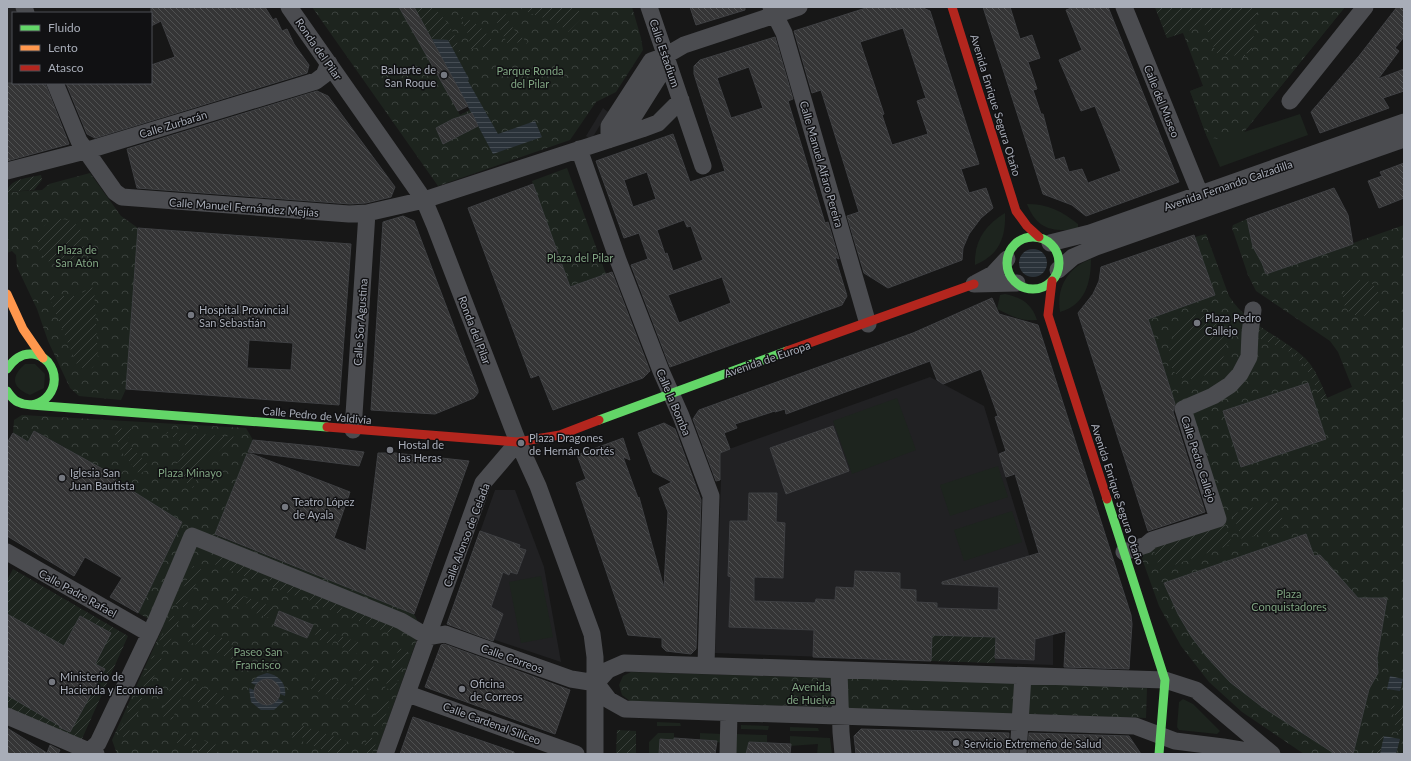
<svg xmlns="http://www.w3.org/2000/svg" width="1411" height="761" viewBox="0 0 1411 761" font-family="Lato,sans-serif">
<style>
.built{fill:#212123}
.grass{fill:#1d241e}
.forest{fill:url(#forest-crowns)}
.garden{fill:url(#garden-furrows)}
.water{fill:url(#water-rules)}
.building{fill:url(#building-back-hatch);stroke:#3f4043;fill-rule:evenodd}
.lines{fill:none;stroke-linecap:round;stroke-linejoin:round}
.street{stroke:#4b4c50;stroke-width:17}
.fast{stroke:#63d668;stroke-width:9}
.slow{stroke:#ff974d;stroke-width:9}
.jam{stroke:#b3261e;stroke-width:9}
.poi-dot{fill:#757880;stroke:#111113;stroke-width:1.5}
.labels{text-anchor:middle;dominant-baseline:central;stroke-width:3;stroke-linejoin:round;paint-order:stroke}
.street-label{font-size:11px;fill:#a8adb8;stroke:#111113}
.poi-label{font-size:11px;fill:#a8adb8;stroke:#111113;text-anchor:start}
.park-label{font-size:11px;fill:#7fa381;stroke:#111113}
</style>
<defs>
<pattern id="forest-crowns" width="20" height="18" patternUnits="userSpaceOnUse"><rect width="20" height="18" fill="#1d241e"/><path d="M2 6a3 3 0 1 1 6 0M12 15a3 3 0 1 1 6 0" fill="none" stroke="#3b413d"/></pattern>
<pattern id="garden-furrows" width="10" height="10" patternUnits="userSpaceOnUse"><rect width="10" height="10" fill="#1d241e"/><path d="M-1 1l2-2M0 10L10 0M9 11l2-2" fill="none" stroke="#3b413d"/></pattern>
<pattern id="water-rules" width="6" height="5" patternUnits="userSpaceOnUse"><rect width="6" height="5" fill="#2a3239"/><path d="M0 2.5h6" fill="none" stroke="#464d54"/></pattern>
<pattern id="building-back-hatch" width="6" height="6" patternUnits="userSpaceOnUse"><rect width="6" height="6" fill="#353536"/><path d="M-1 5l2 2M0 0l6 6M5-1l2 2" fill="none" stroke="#4f5051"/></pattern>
</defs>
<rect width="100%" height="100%" fill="#171717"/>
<path class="built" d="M7 7H17L19 13H13V83L7 88Z
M603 108 608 112 591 140 586 136Z
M930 377 984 406 1053 634V665L715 653 721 480 716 481 707 457Z
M495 490H515L544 567 561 662 447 624Z"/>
<path class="grass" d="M1345 7 1244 132 1300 114 1308 135 1220 167 1207 137 1190 91 1203 86Z
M1027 204C1048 204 1062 211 1078 224V229C1053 232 1037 230 1027 204Z
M1005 213C1006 238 999 255 975 265 974 241 985 225 1005 213Z
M1091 259C1091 283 1085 305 1060 312 1056 288 1068 267 1091 259Z
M1005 294C1021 297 1032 304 1037 320 1021 322 1010 315 997 309L1000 295Z
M25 364H35L45 374 44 388 30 395C12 388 10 377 25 364Z
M897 398 916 450 852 474 833 421Z
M998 466 1008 497 950 516 940 485Z
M1012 511 1022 542 964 561 954 530Z
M541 576 553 637 521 643 509 582Z
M1183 699 1193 704 1220 731 1217 734 1179 730 1177 727 1179 702Z
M657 722 680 723 681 726H657Z
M741 725 768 726H769L768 730 741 729Z
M790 727 818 728 819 731H790Z
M658 733H674V740L660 739 659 754H649V742Z
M700 733 722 734V743L700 739Z
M736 734 767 735V743L749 742 746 754H735Z
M790 736 830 738 832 754H817L818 744 790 746Z"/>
<path class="forest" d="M312 7H399L460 115 470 110 414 7H632L641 38 643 50 616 92 596 102 570 140 438 186Z
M1155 7H1345L1244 132 1239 129 1229 141 1207 137 1190 91 1203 86 1183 33 1167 38Z
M567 168 606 274 570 287 532 181Z
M90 173 121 216 138 228 126 389 121 400 79 396 70 388 48 341 37 309 17 267 16 255 12 251 7 253V192L42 190 49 184Z
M1247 219 1253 247 1261 260 1266 274 1404 225V754H1304L1242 712 1209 682 1181 646 1159 606 1140 553 1210 514 1148 319 1215 295 1195 237 1206 234 1229 296C1247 325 1281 336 1305 358 1316 369 1321 384 1327 398L1352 387 1338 352 1330 341 1256 291 1248 275 1232 228 1233 225Z
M22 415 246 428 253 440 215 535 414 614 421 628 376 754H117L112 740 163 627 138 613 182 522 66 450V448L35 431 28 442 13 433 14 420Z
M631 672 832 678 831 707 630 701 622 695 619 685 623 676Z
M847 678 1015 683 1014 714 847 708Z
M1029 683 1147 688 1146 718 1028 714Z"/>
<path class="garden" d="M414 7H432C448 21 454 30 460 51L455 52 448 40 432 39Z
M519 7H572L585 14 568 32C550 14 537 20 519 7Z
M1155 7H1258L1251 54 1245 53V57L1216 53 1205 25 1167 38Z
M501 9C508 15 506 17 510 24 515 32 522 37 528 43L520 45 516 41 507 43 497 23Z
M460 16C476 22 487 31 494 45L471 49 468 34Z
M41 175 42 180 34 190 7 192C10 178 29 178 41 175Z
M38 242a23 23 0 1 1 46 0a23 23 0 1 1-46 0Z
M1343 298a18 18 0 1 1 36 0a18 18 0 1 1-36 0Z
M94 287 98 360 92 368 84 369 76 363 49 296H75Z
M1202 312C1211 314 1216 319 1221 326 1244 364 1187 395 1173 370 1161 348 1179 318 1202 312Z
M1263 329C1298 353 1311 356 1327 398L1321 400C1313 378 1304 358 1281 347 1273 343 1262 342 1257 335L1258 331Z
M113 428 132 429 127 441 128 444 151 468 139 474 121 451Z
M164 432 240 437 223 447 203 464 193 488 172 471 186 450 185 444Z
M1276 500 1285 526 1242 540 1233 514Z
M1224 521 1232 544 1160 570 1152 544Z
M217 555 261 572 257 581 214 564Z
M193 566 202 570 185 608 176 604Z
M13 569 128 636 81 741 7 708V580Z
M271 577 302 588 299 597 268 585Z
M231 592 273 607 269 618 251 611 253 606 243 602 241 608 227 603Z
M313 593 343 605 340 614 309 602Z
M203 602 215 607 205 631 232 642 230 646 236 649 238 644 242 646 236 661 187 641Z
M354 609 398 627 394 635 351 618Z
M172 615 180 618 167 648 158 644Z
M318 628 360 643 356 654 342 649 344 644 334 640 332 645 314 638Z
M932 635 996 637 995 663 931 661Z
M399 648 408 651 394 691 385 688Z
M153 655 162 659 148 689 140 685Z
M362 663 375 667 361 707 311 689 316 674 320 676 319 680 325 682 327 678 354 687Z
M175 676 224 696 218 710 214 709 216 704 210 702 208 706 182 696 172 720 160 715Z
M135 696 144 699 126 738 118 734Z
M382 699 390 702 381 729 372 725Z
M1392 705 1404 708 1401 732 1394 730 1397 716 1390 713Z
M297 724 347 741 343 754H329V752L303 742 304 738 298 736 296 740 292 739Z
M617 730 636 731V754H616Z
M179 731 192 736 190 742 200 745 202 740 220 746 217 754H208L175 742Z
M1377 734 1384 736 1380 754 1373 752Z
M368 736 377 740 372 754H362Z"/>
<path class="water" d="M432 39 448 40 469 79 468 81 498 134 535 121 542 137 493 154Z
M1019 263a14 14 0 1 1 28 0a14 14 0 1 1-28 0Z
M267 673C279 675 287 684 285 696L280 694C280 683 272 677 262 680L256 685 251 683 258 676Z
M1390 676 1403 679 1400 691 1387 689Z
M249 688 254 690 256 700C263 707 272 707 278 699L284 701 274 710H261L251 702Z
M1384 736 1400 739 1396 754H1380Z"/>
<path class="building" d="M151 7H265L273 20 276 18 282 31 287 29 294 44 309 65 307 73 95 138 87 134 66 83H151V65L175 57 161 21 151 26Z
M399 7H414L468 106 458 111Z
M690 7H745V10L696 25Z
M869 7H921L930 11 979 164 961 169 969 193 986 188 993 208 981 218 969 234 963 248 962 260 888 288 864 273 847 216 859 212 821 90 812 93 794 31ZM903 28 926 98 917 101 928 134 892 145 882 115 884 114 860 42Z
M983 7H1010L1020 39 1032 35 1040 58 1028 62 1037 89 1033 90 1041 114H1043L1055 160 1064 157 1069 172 1082 169 1088 183 1121 171 1095 106 1081 111 1059 60 1082 50 1066 10 1074 7H1108L1179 182 1086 216 1072 205 1043 194Z
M1397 7H1404V37L1395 48 1399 51 1378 79 1404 69V91L1383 98 1389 108 1320 133 1311 112 1359 56Z
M775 37 793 99 788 101 825 223 828 222 839 259 835 257 847 296 842 305 670 367 631 265 648 259 639 233 624 238 596 161 673 134 690 182 725 171 694 74V66L700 60ZM749 67 763 108 731 118 717 78ZM647 172 656 199 633 207 624 180ZM684 220 687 227 691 226 703 260 673 271 667 253 665 254 657 230ZM722 277 731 303 679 323 668 295Z
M7 83H45L69 144 7 161Z
M317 91 328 96 395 187 391 197 366 203 350 204 137 188 127 149Z
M472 113 478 126 443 144 436 128 453 119Z
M1404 163V198L1379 208 1368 181 1382 176 1380 172Z
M533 184 570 287 612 272 650 371 643 378 553 410 539 375 531 378 468 208Z
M1334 188 1348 215 1353 244 1266 274 1262 263 1253 247 1247 219Z
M403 216 414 221 478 390V393L474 398 435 414 371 410 383 222Z
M138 228 351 244 339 405 126 389ZM249 340 293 343 291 370 247 368Z
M1194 235 1215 295 1148 319 1175 404 1173 412 1205 512 1148 531 1078 313 1093 294 1099 281 1101 267Z
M992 298 999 314 1038 325 1131 615 1132 624 1129 669 1064 667 1066 631 1035 639 1034 660 995 658 996 637 932 635 931 661 813 657 814 630 729 627 731 577 728 576 730 521H748L749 493H777L776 522 785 523 783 578 754 577V601L815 603 816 599 835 600 836 587 854 588 855 571 900 573V589L916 590V602L937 603V608L998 610 999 587 942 584V582L1039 553 1015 474 1006 477 999 454 1006 451 995 417 998 416 981 369 943 384 937 380 930 361 786 414 785 409 775 412V411L735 424 737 428 724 433 730 449 720 453V480L716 481 693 419 699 410 913 333Z
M1308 383 1326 439 1241 467 1223 411Z
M664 423 675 429 701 500 696 649 691 654 666 651 662 647V638L628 635 576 483 586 479 577 455 623 438 630 460 623 457 638 498 639 497 664 588 668 512 659 488 672 482 653 472 638 433Z
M833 426 849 471 786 494 770 448Z
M34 431 117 477 115 480 182 522 138 613 110 597 122 578 85 557 74 576 7 536V443L13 433 28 442Z
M253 440 313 446 364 452 359 466 248 452Z
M378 453H395L469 461 414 614 215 534 247 454H252L350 492 334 538 366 551Z
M480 531 520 545 519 548 526 550 517 574 510 572 509 575 503 572 491 607 503 614 493 641 447 624Z
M1306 534 1314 556 1320 555 1358 598H1387L1377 658 1378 673 1369 689 1353 754H1335L1261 706 1230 682 1207 657 1191 636 1178 614 1164 583Z
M279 611 313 625 307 638 274 625Z
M7 614 64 646 80 616 111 633 95 664 105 669 70 732 59 727 60 726 7 695Z
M444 644 570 690 555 734 425 687 441 645Z
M254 692a13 13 0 1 1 26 0a13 13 0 1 1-26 0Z
M413 717 514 752V754H400Z
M7 728 47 753 50 745 60 750 58 754H7Z
M861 729 1009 733 1008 754H856L854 736Z
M1029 733 1129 736 1141 754H1028Z
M674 738 717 741 715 754H659L660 739 674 740Z
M749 742 791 744 790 754H746Z"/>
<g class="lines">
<path class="street" d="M24 7 26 13
M289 7 406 174 424 200 435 226 518 442 538 486 592 634 595 657V754
M649 7 703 166
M771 7 784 33 868 324
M1124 7 1200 194
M55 83 79 141 115 192 122 197 349 214 367 213 424 200 642 129 658 123 681 100
M1290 101 1365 7
M622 135 663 70 665 56
M609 140V126L651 61 665 56 684 45 799 7
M579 149 618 260 661 371 681 416 711 496 706 665
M7 171 85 151 316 81 324 75 329 63
M1050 243 1090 233 1404 122
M1058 270 1073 257 1096 247 1404 139
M976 283 993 274 1007 259
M974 284 1017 283
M353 430 367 213
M7 552 150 634
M1124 552 1146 545 1152 540 1218 519 1183 409 1213 396 1230 385 1240 374 1249 357 1250 333 1253 310
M428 637 445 634 571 679 596 683
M839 670 841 732 843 754
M596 683 608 670 624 663 1165 680 1196 690 1272 754
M596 683 609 700 625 709 1135 726 1175 741 1223 747 1265 754
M408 694 576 754
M7 716 96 754
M86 754 98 743 155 623 192 536 401 621 428 637
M385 754 483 483 518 442
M728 754 729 713
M1018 754 1023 676"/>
<path class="fast" d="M1007 263a26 26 0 1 1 52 0a26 26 0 1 1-52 0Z
M7 369C13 360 21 353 32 354 38 354 44 358 48 362 66 385 42 414 18 402 13 400 10 395 7 391
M31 405 327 427
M599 420 787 351
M1107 499 1165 680 1159 754"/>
<path class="slow" d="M7 294 23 329 43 358"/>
<path class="jam" d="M952 7 1016 211 1027 226 1039 237
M1052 281 1048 315 1107 499
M787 351 974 284
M327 427 518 442 560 435 599 420"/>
</g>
<g class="poi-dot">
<circle cx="444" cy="75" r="4"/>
<circle cx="191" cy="315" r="4"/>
<circle cx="1197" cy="323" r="4"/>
<circle cx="521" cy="443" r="4"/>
<circle cx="390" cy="450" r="4"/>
<circle cx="62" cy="478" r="4"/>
<circle cx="285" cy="507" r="4"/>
<circle cx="52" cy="682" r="4"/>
<circle cx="462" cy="689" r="4"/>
<circle cx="956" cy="743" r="4"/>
</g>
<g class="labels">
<g class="street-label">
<text transform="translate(319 49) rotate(55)">Ronda del Pilar</text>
<text transform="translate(665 53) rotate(71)">Calle Estadium</text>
<text transform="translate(1162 101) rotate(68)">Calle del Museo</text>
<text transform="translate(996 105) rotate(73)">Avenida Enrique Segura Otaño</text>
<text transform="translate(173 124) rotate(-17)">Calle Zurbarán</text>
<text transform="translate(822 164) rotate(74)">Calle Manuel Alfaro Pereira</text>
<text transform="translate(1228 185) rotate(-19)">Avenida Fernando Calzadilla</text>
<text transform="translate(244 207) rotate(4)">Calle Manuel Fernández Mejías</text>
<text transform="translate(360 322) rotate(-86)">Calle Sor Agustina</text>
<text transform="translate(475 330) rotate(69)">Ronda del Pilar</text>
<text transform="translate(767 359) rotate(-19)">Avenida de Europa</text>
<text transform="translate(674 402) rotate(67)">Calle la Bomba</text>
<text transform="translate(317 415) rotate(5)">Calle Pedro de Valdivia</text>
<text transform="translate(1199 459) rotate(72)">Calle Pedro Callejo</text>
<text transform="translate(1118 494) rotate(72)">Avenida Enrique Segura Otaño</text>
<text transform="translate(466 535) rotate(-69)">Calle Alonso de Celada</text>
<text transform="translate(78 593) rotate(29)">Calle Padre Rafael</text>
<text transform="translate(512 658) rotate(20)">Calle Correos</text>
<text transform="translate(492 723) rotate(20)">Calle Cardenal Silíceo</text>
</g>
<g class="poi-label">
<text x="436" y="69" text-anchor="end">Baluarte de<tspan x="436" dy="13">San Roque</tspan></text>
<text x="199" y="309">Hospital Provincial<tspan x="199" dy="13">San Sebastián</tspan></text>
<text x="1205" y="317">Plaza Pedro<tspan x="1205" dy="13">Callejo</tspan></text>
<text x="529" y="437">Plaza Dragones<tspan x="529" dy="13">de Hernán Cortés</tspan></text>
<text x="398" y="444">Hostal de<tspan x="398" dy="13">las Heras</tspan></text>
<text x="70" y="472">Iglesia San<tspan x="70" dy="13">Juan Bautista</tspan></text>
<text x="293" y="501">Teatro López<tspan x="293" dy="13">de Ayala</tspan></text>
<text x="60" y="676">Ministerio de<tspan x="60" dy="13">Hacienda y Economía</tspan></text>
<text x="470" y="683">Oficina<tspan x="470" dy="13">de Correos</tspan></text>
<text x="964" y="743">Servicio Extremeño de Salud</text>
</g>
<g class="park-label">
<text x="530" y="70">Parque Ronda<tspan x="530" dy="13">del Pilar</tspan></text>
<text x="77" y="249">Plaza de<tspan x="77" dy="13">San Atón</tspan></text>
<text x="580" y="257">Plaza del Pilar</text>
<text x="190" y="472">Plaza Minayo</text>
<text x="1289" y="593">Plaza<tspan x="1289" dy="13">Conquistadores</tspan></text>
<text x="258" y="651">Paseo San<tspan x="258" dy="13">Francisco</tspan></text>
<text x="811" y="686">Avenida<tspan x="811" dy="13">de Huelva</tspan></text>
</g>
</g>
<rect width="1411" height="761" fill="none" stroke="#a8adb8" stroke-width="16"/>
<rect x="12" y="12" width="140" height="72" fill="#111113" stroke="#4d4f55"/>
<rect x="20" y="25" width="20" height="6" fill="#63d668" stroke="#4d4f55"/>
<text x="48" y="32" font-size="12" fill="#a8adb8">Fluido</text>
<rect x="20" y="45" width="20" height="6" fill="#ff974d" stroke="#4d4f55"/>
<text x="48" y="52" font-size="12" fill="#a8adb8">Lento</text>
<rect x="20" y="65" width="20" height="6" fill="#b3261e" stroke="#4d4f55"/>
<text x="48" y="72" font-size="12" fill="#a8adb8">Atasco</text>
</svg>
